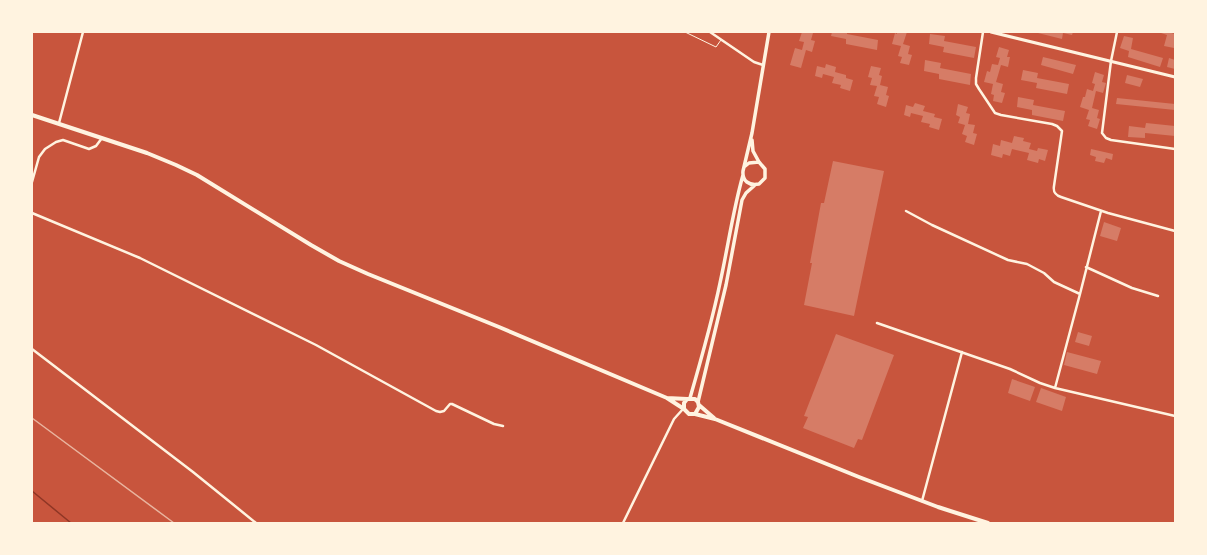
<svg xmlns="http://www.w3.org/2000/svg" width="1207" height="555" viewBox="0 0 1207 555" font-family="Barlow,sans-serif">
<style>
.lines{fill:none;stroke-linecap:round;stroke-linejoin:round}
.stream{stroke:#8f3625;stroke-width:1.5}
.building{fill:#d67c66}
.service{stroke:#fff3e0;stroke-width:1}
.minor{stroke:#fff3e0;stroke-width:2.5}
.tertiary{stroke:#fff3e0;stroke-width:3}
.secondary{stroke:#fff3e0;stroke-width:3.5}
.trunk{stroke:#fff3e0;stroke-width:4}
.rail{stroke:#e9b49f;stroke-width:1.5}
</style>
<rect width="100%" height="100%" fill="#c8553d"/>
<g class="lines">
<path class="stream" d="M32 491 71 523"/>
</g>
<path class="building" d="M802 32 813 33 811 40 815 41 812 52 806 50 801 68 790 65 795 48 802 50 804 42 799 41Z
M832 32H847V34L878 40 877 50 846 44V39L831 36Z
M897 32H907L903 44 910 46 908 54 912 55 909 65 900 63 902 57 898 56 901 46 892 44 895 33 897 34Z
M1034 32H1073L1072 35 1063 33 1062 39Z
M1158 32H1168L1175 34 1174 48 1164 46 1167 35Z
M930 34 945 36 944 41 976 47 974 58 943 52 944 47 929 44Z
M1124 36 1133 38 1131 49 1163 58 1160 67 1128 57 1129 51 1120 48Z
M999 47 1009 50 1007 57H1010L1008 67 1001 65 996 82 1003 84 1001 92 1005 93 1002 103 993 101 994 95 991 94 993 84 984 82 987 71 990 72 992 64 998 65 1000 58 996 57Z
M1043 57 1076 65 1073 74 1041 65Z
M1169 58 1175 60V69L1167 67Z
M925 60 941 63 940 68 971 74 970 85 939 79V74L924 71Z
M826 64 836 67 835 72 846 75V78L853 80 850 91 840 88 841 85 832 83 834 77 823 74 822 78 815 76 817 66 825 68Z
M871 66 881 68 879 75 882 76 880 85 888 87 886 95 889 96 886 107 877 104 879 97 874 96 877 86 870 85 872 78 868 77Z
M1023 70 1038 73 1037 78 1069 84 1067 94 1036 88 1037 83 1021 80Z
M1095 72 1104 75 1102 82 1106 83 1103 93 1096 91 1092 108 1099 110 1097 118 1100 119 1097 129 1088 126 1090 120 1086 119 1089 110 1080 107 1083 97H1085L1087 89 1093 91 1095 84 1092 83Z
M1127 75 1143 79 1140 87 1125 83Z
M1018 97 1034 100 1033 105 1065 111 1063 121 1032 115V110L1017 107Z
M1117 98 1175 104V110L1116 104Z
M915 103 925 106 923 111 935 114 934 117 942 119 939 130 929 127 930 124 921 122 923 116 911 113 910 117 904 115 906 105 913 107Z
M958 104 968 107 966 113 970 114 968 124 975 125 973 133 977 134 974 145 965 142 967 136 962 134 965 125 958 123 960 117 956 115Z
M1146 123 1175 126V136L1145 133V138L1128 137 1129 126 1145 128Z
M1014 136 1024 138 1023 141 1031 143 1029 149 1037 151 1038 148 1048 150 1045 161 1039 159 1038 163 1027 160 1029 153 1012 149 1010 156 1003 154 1002 158 991 155 993 144 1000 146 1001 140 1012 143Z
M1091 149 1113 154 1112 160 1106 158 1104 163 1095 161 1096 157 1090 155Z
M833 161 884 171 854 316 804 305 812 263H810L821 203H824Z
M1104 222 1121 228 1117 241 1100 236Z
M1078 332 1092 336 1089 346 1075 342Z
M836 334 894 355 862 440 858 439 854 448 803 428 808 417 804 416Z
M1067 352 1101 361 1097 374 1064 365Z
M1012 379 1035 387 1030 401 1008 393Z
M1041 388 1066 397 1062 411 1036 402Z"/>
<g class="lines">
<path class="service" d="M685 32 716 47 721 40"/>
<path class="minor" d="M710 32 754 62 763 65
M983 32 976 78V84L979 89 995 113 1001 115 1052 124 1057 126 1062 131 1054 186C1053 192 1055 195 1061 197L1108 213 1175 231
M1117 32 1111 61 1102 133 1106 138 1111 140 1175 149
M59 123 83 32
M32 182 39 157 45 149 56 142 63 140 89 149 96 146 102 138
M906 211 932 225 1008 260 1027 264 1044 273 1054 282 1080 294
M32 213 140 258 316 345 436 411 440 412 444 411 450 404H452L494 424 503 426
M1086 267 1132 288 1158 296
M877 323 1010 369 1040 383 1055 388 1175 416
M32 349 193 472 256 523
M1055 388 1080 294 1101 211
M922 501 962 352
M623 523 674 419 683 409"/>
<path class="tertiary" d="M991 32 1175 77"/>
<path class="secondary" d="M752 140 753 151 759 162
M744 167 749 163 759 162 765 169V178L759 184C749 186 742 181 743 171L752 133 769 32
M690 398C701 360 712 322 720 283 728 247 733 210 743 175
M698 402 726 285 742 200 746 193 755 185"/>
<path class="trunk" d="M32 115 147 153 176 165 197 175 311 245 339 261 368 274 499 327 667 398 684 409 689 414H695L715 419 859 477 938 507 988 523
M667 398 687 399
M699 405 714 418
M684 409V403L687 399H695L698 402 699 407 695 414"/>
<path class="rail" d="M32 418 174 523"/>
</g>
<rect width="1207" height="555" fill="none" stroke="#fff3e0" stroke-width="66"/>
</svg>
